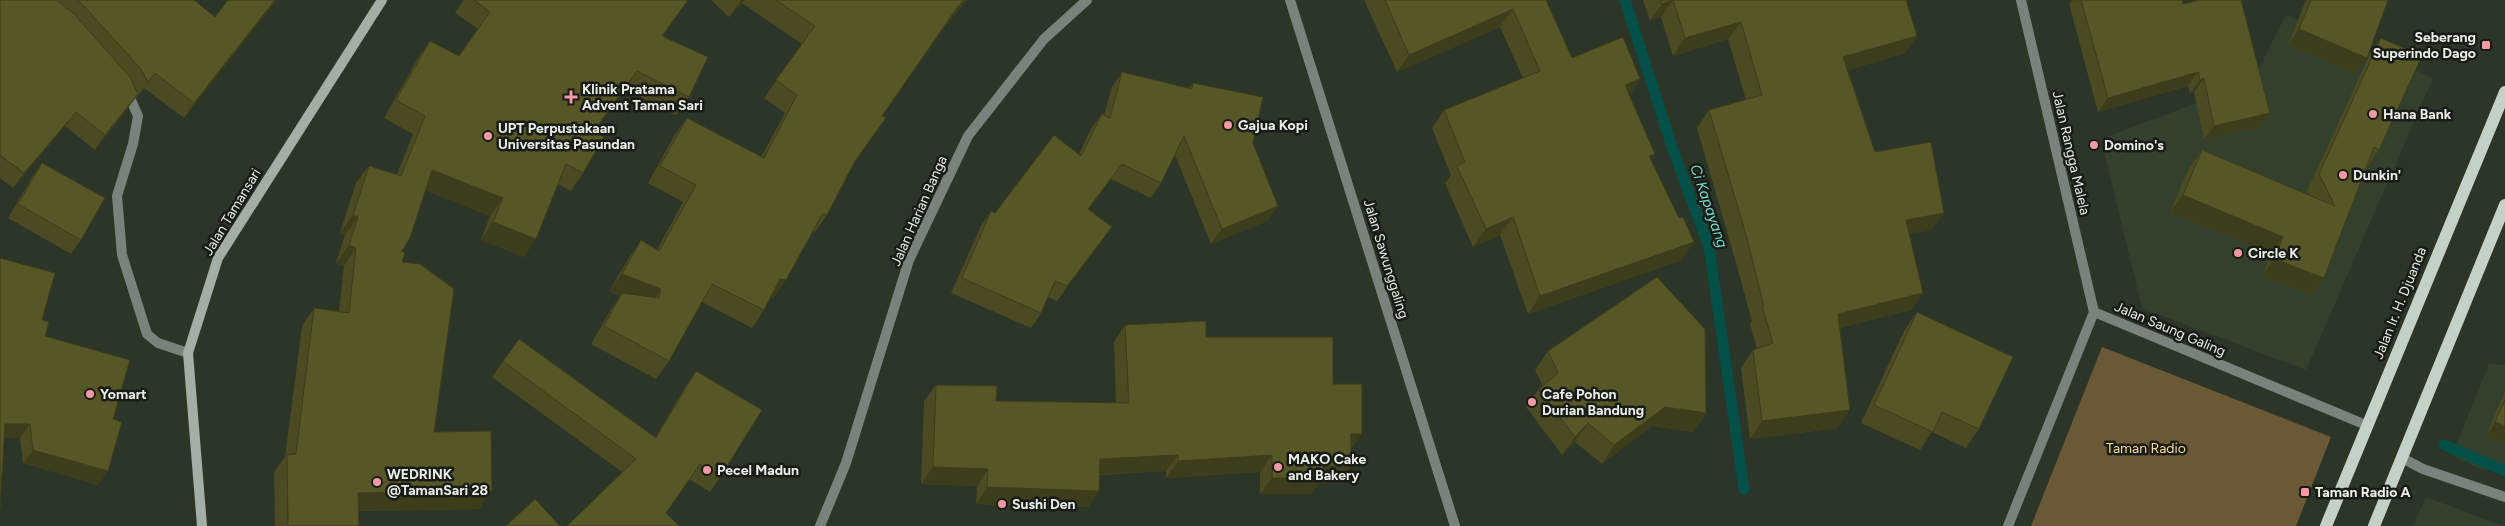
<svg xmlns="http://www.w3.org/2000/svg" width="2505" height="526" viewBox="0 0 2505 526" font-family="Figtree,sans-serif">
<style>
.built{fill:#34402e}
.green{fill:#695936}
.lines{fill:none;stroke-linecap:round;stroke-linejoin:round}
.stream{stroke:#025047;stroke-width:11}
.minor{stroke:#7b827d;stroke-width:10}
.tertiary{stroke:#7b827d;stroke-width:10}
.secondary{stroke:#a3aea7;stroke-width:10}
.primary{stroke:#c3d1c8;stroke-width:12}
.wall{fill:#4a4b22}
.shaded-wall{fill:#3c3d1b}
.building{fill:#565727;stroke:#3c3d1b}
.poi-dot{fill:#f49aa2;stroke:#181b16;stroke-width:2}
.labels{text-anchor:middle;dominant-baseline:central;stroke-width:5;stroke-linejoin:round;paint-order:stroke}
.poi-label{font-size:14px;font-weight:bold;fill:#e9eee6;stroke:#181b16;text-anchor:start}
.street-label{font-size:14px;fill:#e9eee6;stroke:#181b16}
.park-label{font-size:14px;fill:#fcdb92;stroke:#181b16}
.water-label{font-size:15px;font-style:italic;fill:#75daca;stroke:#181b16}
</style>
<rect width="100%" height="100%" fill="#2d3529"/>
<path class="built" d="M2286 15 2433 78 2306 370 2142 308 2101 139 2252 82Z
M2489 364 2505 365V474L2476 467 2452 455Z
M2426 497 2503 526H2413Z"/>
<path class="green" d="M2102 347 2331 437 2296 526H2031Z"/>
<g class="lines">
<path class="stream" d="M1625 0 1673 150 1709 247 1744 489
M2444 445 2505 471"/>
<path class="minor" d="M127 91 138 116 133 144 117 196 122 255 147 334 158 343 188 353
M820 526 846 463 909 260 968 136 1044 39 1087 0"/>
<path class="tertiary" d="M1290 0 1455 526
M2021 0 2094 312
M2094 312 2366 425
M2402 458 2423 469 2505 497
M2008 526 2094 312"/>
<path class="secondary" d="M202 526 188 353 218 258 382 0"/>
<path class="primary" d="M2326 526 2505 92
M2374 526 2505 205"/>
</g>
<path class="wall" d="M0 0H194L215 17 228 0H276L184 118 144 88 137 97V96L127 109 95 150 65 126 13 188 0 178Z
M464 0H688L663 36 689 97 676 115 624 89 594 131 583 173 571 191 558 184 524 257 481 240 490 216 425 190 402 251V262L434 432 479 509 358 511 359 526H275L274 472 285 457 302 326 314 308 339 311 344 266 336 263 345 235 340 233 356 183 369 166 397 174 413 134 384 118 418 58 430 41 459 56 478 29 455 13Z
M711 0H967L945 26 882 116 855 162 827 215 814 233 813 232 774 298 771 297 764 310 752 328 702 302 669 361 656 379 591 344 610 311 620 296 609 291 629 258 641 240 657 250 683 202 648 183 674 136 687 118 761 157 785 113 764 98 802 44 742 3 729 17Z
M1364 0H1546L1572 58 1640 79 1629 95 1651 160 1682 260 1528 314 1500 235 1473 247 1445 183 1451 175 1432 128 1444 110 1523 78 1500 27 1397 72Z
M1643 0H1906L1917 36 1905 53 1848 70 1875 152 1932 230 1909 234 1923 293 1911 310 1839 328 1838 428 1750 439 1741 368 1753 350 1757 349 1750 324 1752 321 1734 256 1697 128 1709 110 1746 100 1728 39 1673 56 1661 17 1650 21Z
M2072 0 2183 4 2270 113 2260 127 2204 139 2194 92 2190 93 2188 86 2098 112 2069 4Z
M2306 0H2388L2367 58 2356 74 2288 45Z
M2381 38 2379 150 2367 167 2324 278 2312 295 2262 276 2271 254 2170 212 2189 168 2202 150 2309 195 2307 191 2369 56Z
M1122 72 1189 88 1193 83 1253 143 1278 206 1267 221 1211 244 1175 155 1161 183 1151 198 1111 179 1088 209 1112 227 1057 301 1048 297 1041 313 1031 328 951 293 981 226 991 211 995 213 1079 154 1091 129 1102 114 1104 115 1112 87Z
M42 163 81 240 71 254 8 218 32 177Z
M0 258 42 320 45 336 113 419 108 471 98 485 23 463 20 438H4Z
M1917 312 1979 429 1966 448 1932 432 1920 450 1861 423 1904 331Z
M1125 325 1206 337 1333 384 1362 434 1351 449 1340 483H1319L1311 494H1260V472L1166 478V471L1100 475 1099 491 1088 507 976 504 977 486 921 484 924 401 936 385 996 401 1116 403 1114 342Z
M519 339 655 438 685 387 696 371 721 476 710 492 689 479 622 472 492 377Z
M1548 351 1706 413 1693 432 1652 426 1602 464 1575 442 1562 455 1526 407 1539 389 1543 386 1535 370Z
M2505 391V444L2486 436Z"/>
<path class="shaded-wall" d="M275 0H276L274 4 184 118 194 103Z
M741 0H744L729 17Z
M964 0H967L944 27 956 9Z
M1673 0 1661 17 1650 21 1662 4Z
M1513 9 1500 27 1397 72 1409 55Z
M1741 22 1728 39 1673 56 1685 38Z
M2299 29 2367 58 2356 74 2288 45Z
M1917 36 1905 53 1831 75 1843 57Z
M2198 72 2188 86 2098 112 2108 98Z
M2204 78 2194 92 2190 93 2200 80Z
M1640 79 1628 96 1625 85Z
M138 94 127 109 95 150 105 135Z
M76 112 65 126 13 188 24 173Z
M2270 113 2260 127 2204 139 2214 126Z
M1655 154 1643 171 1649 156Z
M432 170 503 198 490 216 419 188Z
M2183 195 2283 237 2271 254 2170 212Z
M1278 206 1267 221 1211 244 1222 229Z
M1944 213 1932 230 1894 237 1906 220Z
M353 215 358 217 345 235 340 233Z
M1513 217 1500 235 1473 247 1486 229Z
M493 222 536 239 524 257 481 240Z
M1112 227 1101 242 1057 301 1067 286Z
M1694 242 1682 260 1528 314 1540 296Z
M349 245 356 248 344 266 336 263Z
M2274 259 2324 278 2312 295 2262 276Z
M622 274 661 289 649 307 609 291Z
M780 279 786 280 774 298 768 297Z
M1923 293 1911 310 1826 331 1838 314Z
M1665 407 1706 413 1693 432 1652 426 1602 464 1614 445Z
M1850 410 1838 428 1750 439 1762 421Z
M2495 422 2505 426V444L2486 436Z
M1588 423 1575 442 1562 455 1575 437Z
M5 424H30L20 438H0Z
M1351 434H1362L1350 451Z
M33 450 108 471 98 485 23 463Z
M1178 455 1166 471 1088 475 1100 459Z
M1272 455 1260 472 1166 478 1178 461Z
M1323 466H1351L1340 483H1319L1311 494H1260L1272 478Z
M933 467 988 469 977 486 921 484Z
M987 487 1099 491 1088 507 976 504Z
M492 491 479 509 346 511 358 493Z"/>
<path class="building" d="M0 0H57L74 14 130 77 138 94 105 135 76 112 24 173 0 155Z
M78 0H194L215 17 228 0H275L194 103 155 73 148 82 141 69 83 5Z
M474 0H688L662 36 708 57 689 97 637 71 594 131 604 137 583 173 566 164 536 239 493 222 503 198 432 170 410 238 402 251 405 253 402 262 420 264 454 289 434 432 491 431 492 491 358 493 359 526H288L287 455 296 454 314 308 349 313 356 248 349 245 358 217 353 215 369 166 401 176 425 116 396 100 430 41 459 56 490 12Z
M776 0H964L956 9 882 116 886 118 855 161 827 215 823 213 786 280 780 279 764 310 712 284 669 361 604 326 622 293 659 298 661 289 622 274 641 240 659 251 696 185 660 166 687 118 764 158 797 95 776 80 815 26Z
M1385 0H1546L1572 58 1623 37 1640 79 1625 85 1655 154 1649 156 1679 218 1683 217 1694 242 1540 296 1513 217 1486 229 1457 166 1465 162 1444 110 1540 71 1513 9 1409 55Z
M1661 0H1672L1662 4Z
M1673 0H1906L1917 36 1843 57 1875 152 1931 142 1944 213 1906 220 1923 293 1838 314 1850 410 1762 421 1753 350 1773 343 1762 306H1764L1747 238 1709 110 1762 95 1741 22 1685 38Z
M2081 0H2182L2183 4 2199 0H2241L2270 113 2214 126 2204 78 2200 80 2198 72 2108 98Z
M2311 0H2388L2367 58 2299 29Z
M2381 38 2422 56 2379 150 2374 147 2324 278 2274 259 2283 237 2183 195 2202 150 2335 206 2319 174Z
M1122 72 1192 89 1193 83 1263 97 1253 143 1278 206 1222 229 1184 136 1161 183 1122 164 1088 209 1112 227 1067 286 1055 281 1041 313 962 278 991 211 995 213 1054 135 1081 156 1102 114 1110 118Z
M42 163 105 198 81 240 18 204Z
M0 258 55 273 42 320 49 322 45 336 130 360 113 419 122 422 108 471 33 450 30 424H5L0 508Z
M1657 277 1705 329 1706 413 1665 407 1614 445 1588 423 1575 437 1539 389 1558 373 1548 351Z
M1917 312 2013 357 1979 429 1942 412 1933 432 1874 405Z
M1206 321V337H1333V384H1362V434H1351V466H1323V478H1272V455L1178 461V455L1100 459 1099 491 987 487 988 469 933 467 936 385 997 386 996 401 1129 403 1125 325Z
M519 339 656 438 696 371 762 410 721 476 700 464 666 513 679 526H567L636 459 503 361Z
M2505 400V426L2495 422Z
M535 499 560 526H506Z"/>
<g class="poi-dot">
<rect x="2481" y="40" width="10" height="10" rx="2.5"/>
<path d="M568.5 89.5h5v5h5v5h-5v5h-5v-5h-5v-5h5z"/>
<circle cx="2373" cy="114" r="5"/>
<circle cx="1228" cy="125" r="5"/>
<circle cx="488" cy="136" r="5"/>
<circle cx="2094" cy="145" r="5"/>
<circle cx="2343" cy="175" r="5"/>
<circle cx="2238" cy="253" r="5"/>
<circle cx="90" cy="394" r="5"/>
<circle cx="1532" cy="402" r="5"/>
<circle cx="1278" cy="467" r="5"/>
<circle cx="707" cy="470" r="5"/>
<circle cx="377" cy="482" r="5"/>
<rect x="2300" y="487" width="10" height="10" rx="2.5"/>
<circle cx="1002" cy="504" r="5"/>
</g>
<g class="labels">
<g class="poi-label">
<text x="2476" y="37" text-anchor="end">Seberang<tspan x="2476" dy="16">Superindo Dago</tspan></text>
<text x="582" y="89">Klinik Pratama<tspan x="582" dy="16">Advent Taman Sari</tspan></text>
<text x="2383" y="114">Hana Bank</text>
<text x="1238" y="125">Gajua Kopi</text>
<text x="498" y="128">UPT Perpustakaan<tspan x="498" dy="16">Universitas Pasundan</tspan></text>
<text x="2104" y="145">Domino's</text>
<text x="2353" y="175">Dunkin'</text>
<text x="2248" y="253">Circle K</text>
<text x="100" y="394">Yomart</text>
<text x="1542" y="394">Cafe Pohon<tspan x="1542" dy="16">Durian Bandung</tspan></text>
<text x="1288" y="459">MAKO Cake<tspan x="1288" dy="16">and Bakery</tspan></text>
<text x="717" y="470">Pecel Madun</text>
<text x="387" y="474">WEDRINK<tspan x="387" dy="16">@TamanSari 28</tspan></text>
<text x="2315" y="492">Taman Radio A</text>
<text x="1012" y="504">Sushi Den</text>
</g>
<g class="street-label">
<text transform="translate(2071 153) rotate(77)">Jalan Rangga Malela</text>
<text transform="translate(919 211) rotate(-66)">Jalan Harian Banga</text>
<text transform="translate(232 212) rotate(-59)">Jalan Tamansari</text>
<text transform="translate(1386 259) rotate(73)">Jalan Sawunggaling</text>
<text transform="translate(2400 303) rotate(-68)">Jalan Ir. H. Djuanda</text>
<text transform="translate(2170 329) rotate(23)">Jalan Saung Galing</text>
</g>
<g class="park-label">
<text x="2146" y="448">Taman Radio</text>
</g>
<g class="water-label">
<text transform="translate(1709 206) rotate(71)">Ci Kapayang</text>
</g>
</g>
</svg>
